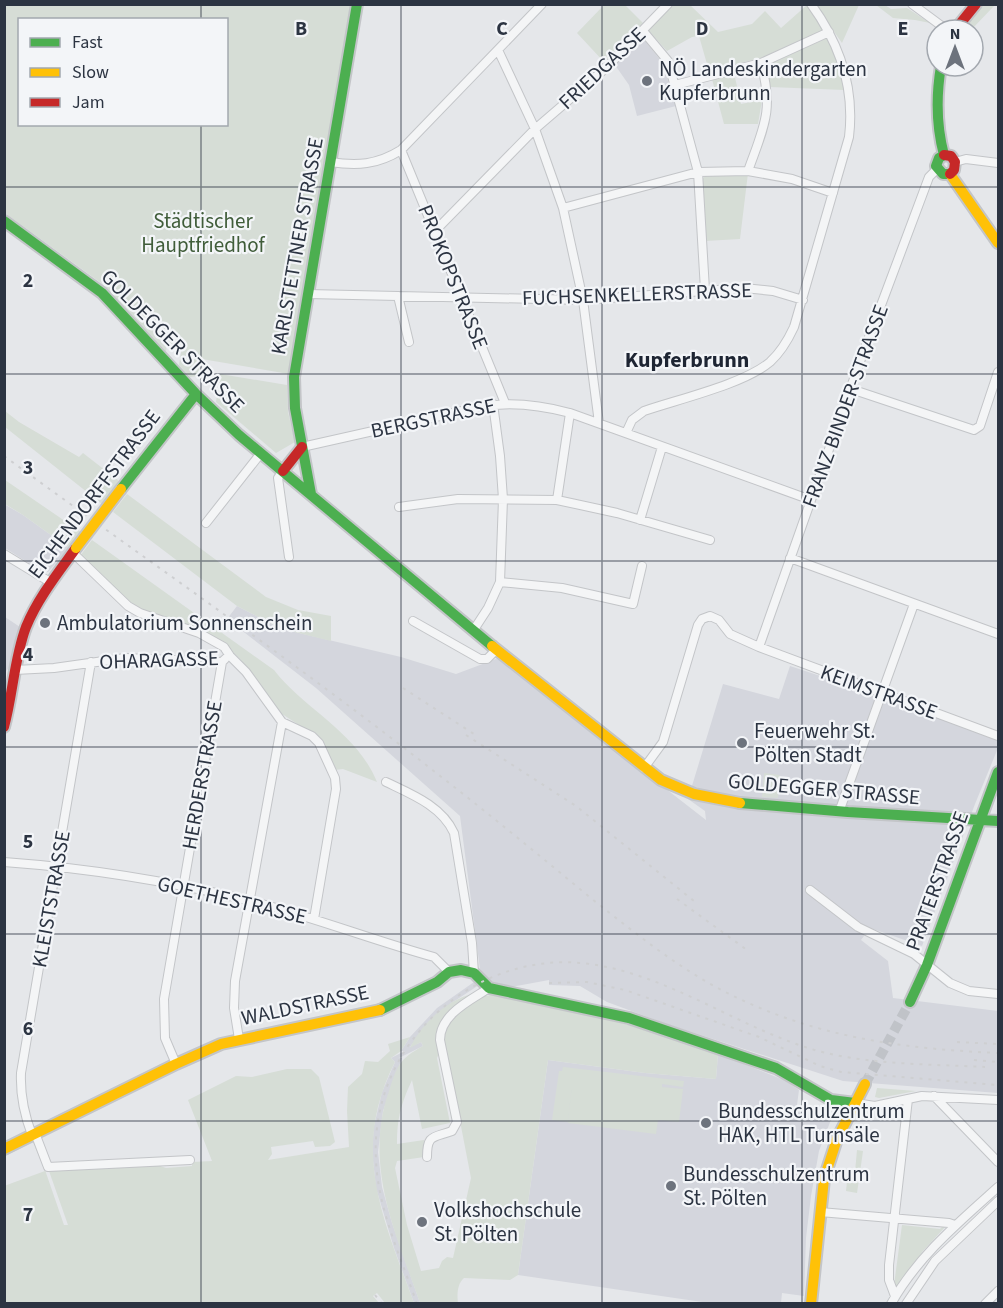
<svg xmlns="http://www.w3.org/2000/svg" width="1003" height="1308" viewBox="0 0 1003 1308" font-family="'Source Sans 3',sans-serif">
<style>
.built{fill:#d4d6dd}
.green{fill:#d6ddd6;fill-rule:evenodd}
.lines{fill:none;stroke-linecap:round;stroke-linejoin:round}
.secondary-tunnel{stroke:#c0c3c8;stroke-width:10;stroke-dasharray:10 5;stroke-linecap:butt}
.street-casing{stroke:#c3c5c8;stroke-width:10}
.fast-casing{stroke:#c3c5c8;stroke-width:14}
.slow-casing{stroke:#c3c5c8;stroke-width:14}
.jam-casing{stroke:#c3c5c8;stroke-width:14}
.street{stroke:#f4f5f6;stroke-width:8}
.fast{stroke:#4caf50;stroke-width:10}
.slow{stroke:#ffc107;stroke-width:10}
.jam{stroke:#c62828;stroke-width:10}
.rail{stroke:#cecfd1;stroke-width:2;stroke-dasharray:3 6;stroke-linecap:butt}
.slow-bridge-casing{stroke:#c3c5c8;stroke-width:14;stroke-linecap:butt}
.slow-bridge{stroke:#ffc107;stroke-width:10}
.grid{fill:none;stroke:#2c3442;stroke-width:1.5;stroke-opacity:0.55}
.poi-dot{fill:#6d737d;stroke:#f3f5f8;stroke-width:2}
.labels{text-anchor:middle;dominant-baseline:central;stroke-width:4.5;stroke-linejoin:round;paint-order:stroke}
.street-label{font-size:21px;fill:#2c3442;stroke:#f3f5f8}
.poi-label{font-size:21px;fill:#2c3442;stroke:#f3f5f8;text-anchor:start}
.park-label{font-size:21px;fill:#405d3a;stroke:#f3f5f8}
.neighbourhood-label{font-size:22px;font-weight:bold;fill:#1e2533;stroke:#f3f5f8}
.grid-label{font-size:20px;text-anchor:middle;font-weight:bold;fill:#2c3442;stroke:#f3f5f8;stroke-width:4.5;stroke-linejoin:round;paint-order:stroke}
</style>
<rect width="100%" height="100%" fill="#e5e7ea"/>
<path class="built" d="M638 41H645L662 62 676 106 637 116 629 85 615 65Z
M4 504 23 515 69 548 48 572H43L5 548Z
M237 606 282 629 401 657 456 674 496 659 500 660 706 820 705 811 688 799 723 684 779 699 790 666 887 698 998 741V748L975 804 922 946 870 928 861 940 888 961 893 998 998 1011V1093L843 1081 664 1023 607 1002 580 986 549 985V980L511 987 494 983 486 978 480 969 460 816 316 688 227 619Z
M5 617 20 627 9 668 5 672Z
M474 982 479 985 450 1004 433 1018 410 1047 421 1042 423 1046 399 1058H402L383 1111 378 1152 382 1187 392 1223 420 1303H414L394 1248 376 1188 372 1151 374 1126 382 1092 395 1062 391 1058 405 1051H401L410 1037 437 1008Z
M718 1054 784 1080 799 1090 796 1112 832 1117 819 1151 811 1196 806 1238 804 1296 782 1293 781 1303H709L518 1275 548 1060 645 1073 716 1079Z"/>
<path class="green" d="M5 4 351 5 289 374 202 359 197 376 190 377 179 365 182 346 167 343 166 352 101 283 5 213ZM20 20H226V124H20Z
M604 5H625L643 23 604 62 577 33Z
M673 5H690L718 32 752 24 765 11 781 28 807 5 823 30 761 58 709 71 699 36 692 37 667 51 648 30Z
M815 5H859L842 43Z
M876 5H885L891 9 907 8 930 23 915 20 893 18Z
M982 5H995L971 30H961Z
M827 38 840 65 844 90 770 87 765 66Z
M734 73 741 104 762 100 758 124H724L712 79Z
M748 173 740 239 705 241 702 180 706 174Z
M220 374 287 385 288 412 295 442 276 453 216 402Z
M5 411 19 422 79 457 83 453 119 481 102 504 5 427Z
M5 480 81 532 69 548 23 515 5 504Z
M127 494 266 597 298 610 331 616V641L282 629 237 606 113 512Z
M92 540 274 670C305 710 356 731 377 782L343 769 334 770 316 736 279 712 240 659 226 646 141 612 128 603 80 556Z
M764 773 780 775 778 798 762 797Z
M473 994C461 1002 439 1018 438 1034 438 1046 443 1046 437 1058L450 1123 422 1129 412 1080C401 1104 397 1118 397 1144L424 1140V1157L397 1161 395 1168 407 1225 421 1271 439 1268 442 1261 447 1257 453 1258 471 1178 443 1033C449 1017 476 994 494 995L604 1017 718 1054 716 1079 645 1073 548 1060 518 1275 510 1280 464 1278C457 1284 457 1295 458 1304L420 1303C396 1235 363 1164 389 1091 397 1066 399 1059 423 1046L421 1042 410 1048C420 1025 449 998 473 994Z
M410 1037 401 1051 391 1058 395 1062C350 1150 383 1218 414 1303H385L377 1293 373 1296 379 1303H5L4 1186 45 1171 33 1142 5 1156V1153L32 1139 35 1141 64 1225H68L49 1171 157 1165 166 1168 192 1166V1162L212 1161 188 1100 236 1076 252 1077 287 1069H311L319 1077 335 1142 330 1146 315 1147 313 1141 271 1147 272 1154 268 1160 349 1147 347 1111 348 1087 362 1074 365 1061 378 1062 390 1051 388 1044Z
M563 1067 684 1081 683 1087 662 1084V1087L683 1089 679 1122 658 1120 656 1134 568 1123 573 1073 568 1122 552 1120 559 1071H562Z
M877 1088 916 1091 879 1098 875 1097Z
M857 1150 863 1151 857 1193 846 1191 848 1172H855Z
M902 1225 940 1229 944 1225 946 1226 923 1251 896 1288 894 1285Z"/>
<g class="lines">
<path class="secondary-tunnel" d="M865 1084 910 1002"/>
<defs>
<path id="street" d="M912 4 947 30
M643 31 668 61 698 172 705 290
M498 50 535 129 563 208 583 300 599 423
M675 85 761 63 829 32
M401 150 505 403
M330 162C357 166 377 165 401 150L542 4
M955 162 966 159 998 163
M748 171C764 126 774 111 761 63
M563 208 698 172 748 171 792 179 833 193
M434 232 535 129 606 68 668 4
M308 294 583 300 744 288 773 291 803 300
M398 296 409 342
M851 389 974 430 980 426 998 372
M626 433 632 420 644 411C679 399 744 384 770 362 781 352 788 340 794 327L849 137C855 87 840 44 811 4
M302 447 480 407C511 401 540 405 570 413L811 500
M283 471 278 478 289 557
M557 500 570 413
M399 507 458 499 557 500 617 513 710 540
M640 520 662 447
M206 523 261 453
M73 553 128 606 140 613 199 633 224 647 230 656 246 672 282 722 312 736 319 743 335 778 336 789 314 919
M4 554 50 582
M790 558 998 634
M500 582 562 588 633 604 642 566
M413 621 480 659H487L496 650
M473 631 488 608 500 582 503 499 500 456 493 404
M759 647 862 356 929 177 937 169
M15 670 54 668 125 658 222 662 225 659
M644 768 663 742 698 625 702 619 710 616 719 620 730 634 759 647 998 736
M386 782C411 794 442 806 454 833L472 943 474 973
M839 812 914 604
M4 862C86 868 168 881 247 900 311 916 372 940 434 957L449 972
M810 890 858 927 914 954 950 983 969 991 998 994
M239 1039 234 1008 235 981 282 722
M176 1064 165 1038 164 999 222 662
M934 1096 998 1162
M855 1103 875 1106 922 1096 998 1100
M35 1133 48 1167 190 1160
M32 1135C24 1114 20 1096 21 1073L91 662
M427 1157C427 1134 433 1138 452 1131L457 1122 440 1040C440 1014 471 1000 489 988
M820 1212 949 1223 955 1225
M895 1296 889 1280V1265L908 1099
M891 1304C917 1257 959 1222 998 1187
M906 1304 935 1261 998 1201
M985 1304 998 1291"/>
<path id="fast" d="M941 66C936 96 936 125 944 155
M944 155 939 158 936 166 943 174H950
M4 221 102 293 196 394 239 435 492 646
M121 489 196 394
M311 494 295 408 294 377 357 4
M740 803 848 812 998 821
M910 1002 927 965 998 772
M380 1010 437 982 449 972 461 970 474 973 489 988 629 1018 776 1068 831 1100 855 1103"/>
<path id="slow" d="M950 174 998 243
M492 646 661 780 694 794 740 803
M4 1149 176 1064 221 1044 380 1010
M811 1304 824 1179 837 1139 865 1084"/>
<path id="jam" d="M955 30 976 4
M944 155 951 156 955 162 954 170 950 174
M283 471 302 447
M4 727C13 694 14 659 26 627 38 598 58 573 76 548"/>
</defs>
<use href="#street" class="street-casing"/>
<use href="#fast" class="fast-casing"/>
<use href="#slow" class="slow-casing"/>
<use href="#jam" class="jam-casing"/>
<use href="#street" class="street"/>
<use href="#fast" class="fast"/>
<use href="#slow" class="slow"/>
<use href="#jam" class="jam"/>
<path class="rail" d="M4 456C148 561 295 662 435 772 488 813 540 856 592 899 640 937 688 976 744 1001 827 1039 909 1049 998 1053
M403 688 477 736
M466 735 576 806 694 901
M677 899 747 950
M549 983 587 982 625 990 759 1037 820 1066 841 1072 998 1085
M957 1042 998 1044
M974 1060 998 1062
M375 1295 382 1304
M417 1304C401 1257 378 1210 376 1160 369 1044 475 948 590 964 667 975 732 1023 805 1047 859 1065 928 1064 985 1067"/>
<defs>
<path id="slow-bridge" d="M76 548 121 489"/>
</defs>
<use href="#slow-bridge" class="slow-bridge-casing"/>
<use href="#slow-bridge" class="slow-bridge"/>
</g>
<path class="grid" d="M201 4V20M401 4V1304M602 4V1304M802 4V1304M201 124V1304M4 187H998M4 374H998M4 561H998M4 747H998M4 934H998M4 1121H998"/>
<g class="poi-dot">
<circle cx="647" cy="81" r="6"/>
<circle cx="45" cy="623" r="6"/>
<circle cx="742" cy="743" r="6"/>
<circle cx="706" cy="1123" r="6"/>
<circle cx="671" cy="1186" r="6"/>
<circle cx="422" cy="1222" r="6"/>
</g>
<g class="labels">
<g class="street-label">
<text transform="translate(602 68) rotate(-43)">FRIEDGASSE</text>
<text transform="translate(297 246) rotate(-80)">KARLSTETTNER STRASSE</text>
<text transform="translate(453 277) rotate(68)">PROKOPSTRASSE</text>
<text transform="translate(637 294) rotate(-2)">FUCHSENKELLERSTRASSE</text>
<text transform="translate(173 341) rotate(45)">GOLDEGGER STRASSE</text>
<text transform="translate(845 406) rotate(-70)">FRANZ BINDER-STRASSE</text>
<text transform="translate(433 418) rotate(-12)">BERGSTRASSE</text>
<text transform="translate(94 494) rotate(-53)">EICHENDORFFSTRASSE</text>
<text transform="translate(159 660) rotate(-2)">OHARAGASSE</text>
<text transform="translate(879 692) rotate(20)">KEIMSTRASSE</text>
<text transform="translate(202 775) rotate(-80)">HERDERSTRASSE</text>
<text transform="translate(824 789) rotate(5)">GOLDEGGER STRASSE</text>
<text transform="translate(937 881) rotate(-70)">PRATERSTRASSE</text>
<text transform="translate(51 899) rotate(-80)">KLEISTSTRASSE</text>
<text transform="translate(232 900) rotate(13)">GOETHESTRASSE</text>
<text transform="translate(305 1005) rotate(-12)">WALDSTRASSE</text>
</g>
<g class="poi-label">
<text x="659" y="69">NÖ Landeskindergarten<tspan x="659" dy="24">Kupferbrunn</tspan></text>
<text x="57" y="623">Ambulatorium Sonnenschein</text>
<text x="754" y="731">Feuerwehr St.<tspan x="754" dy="24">Pölten Stadt</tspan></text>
<text x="718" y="1111">Bundesschulzentrum<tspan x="718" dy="24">HAK, HTL Turnsäle</tspan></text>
<text x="683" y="1174">Bundesschulzentrum<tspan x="683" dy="24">St. Pölten</tspan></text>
<text x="434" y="1210">Volkshochschule<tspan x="434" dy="24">St. Pölten</tspan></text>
</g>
<g class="park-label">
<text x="203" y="221">Städtischer<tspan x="203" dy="24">Hauptfriedhof</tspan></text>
</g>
<g class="neighbourhood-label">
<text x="687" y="360">Kupferbrunn</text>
</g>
</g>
<g class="grid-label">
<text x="301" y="35">B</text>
<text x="502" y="35">C</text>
<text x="702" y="35">D</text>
<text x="903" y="35">E</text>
<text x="28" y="287">2</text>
<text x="28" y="474">3</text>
<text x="28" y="661">4</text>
<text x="28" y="848">5</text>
<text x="28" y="1035">6</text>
<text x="28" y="1221">7</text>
</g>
<rect width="1003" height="1308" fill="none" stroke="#2c3442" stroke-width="12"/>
<rect x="18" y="18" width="210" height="108" fill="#f3f5f8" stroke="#a3a8af" stroke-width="1.5"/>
<rect x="30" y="38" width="30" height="9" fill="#4caf50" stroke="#a3a8af" stroke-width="1.5"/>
<text x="72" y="48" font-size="18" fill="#2c3442">Fast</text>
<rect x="30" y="68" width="30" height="9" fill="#ffc107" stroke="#a3a8af" stroke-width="1.5"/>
<text x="72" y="78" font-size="18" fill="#2c3442">Slow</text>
<rect x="30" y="98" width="30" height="9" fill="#c62828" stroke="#a3a8af" stroke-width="1.5"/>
<text x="72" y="108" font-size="18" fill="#2c3442">Jam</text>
<g transform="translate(955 48)"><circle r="28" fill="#f3f5f8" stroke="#a3a8af" stroke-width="1.5"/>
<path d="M0-4.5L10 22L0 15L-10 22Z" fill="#6d737d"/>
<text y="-9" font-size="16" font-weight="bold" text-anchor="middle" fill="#2c3442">N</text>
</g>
</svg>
